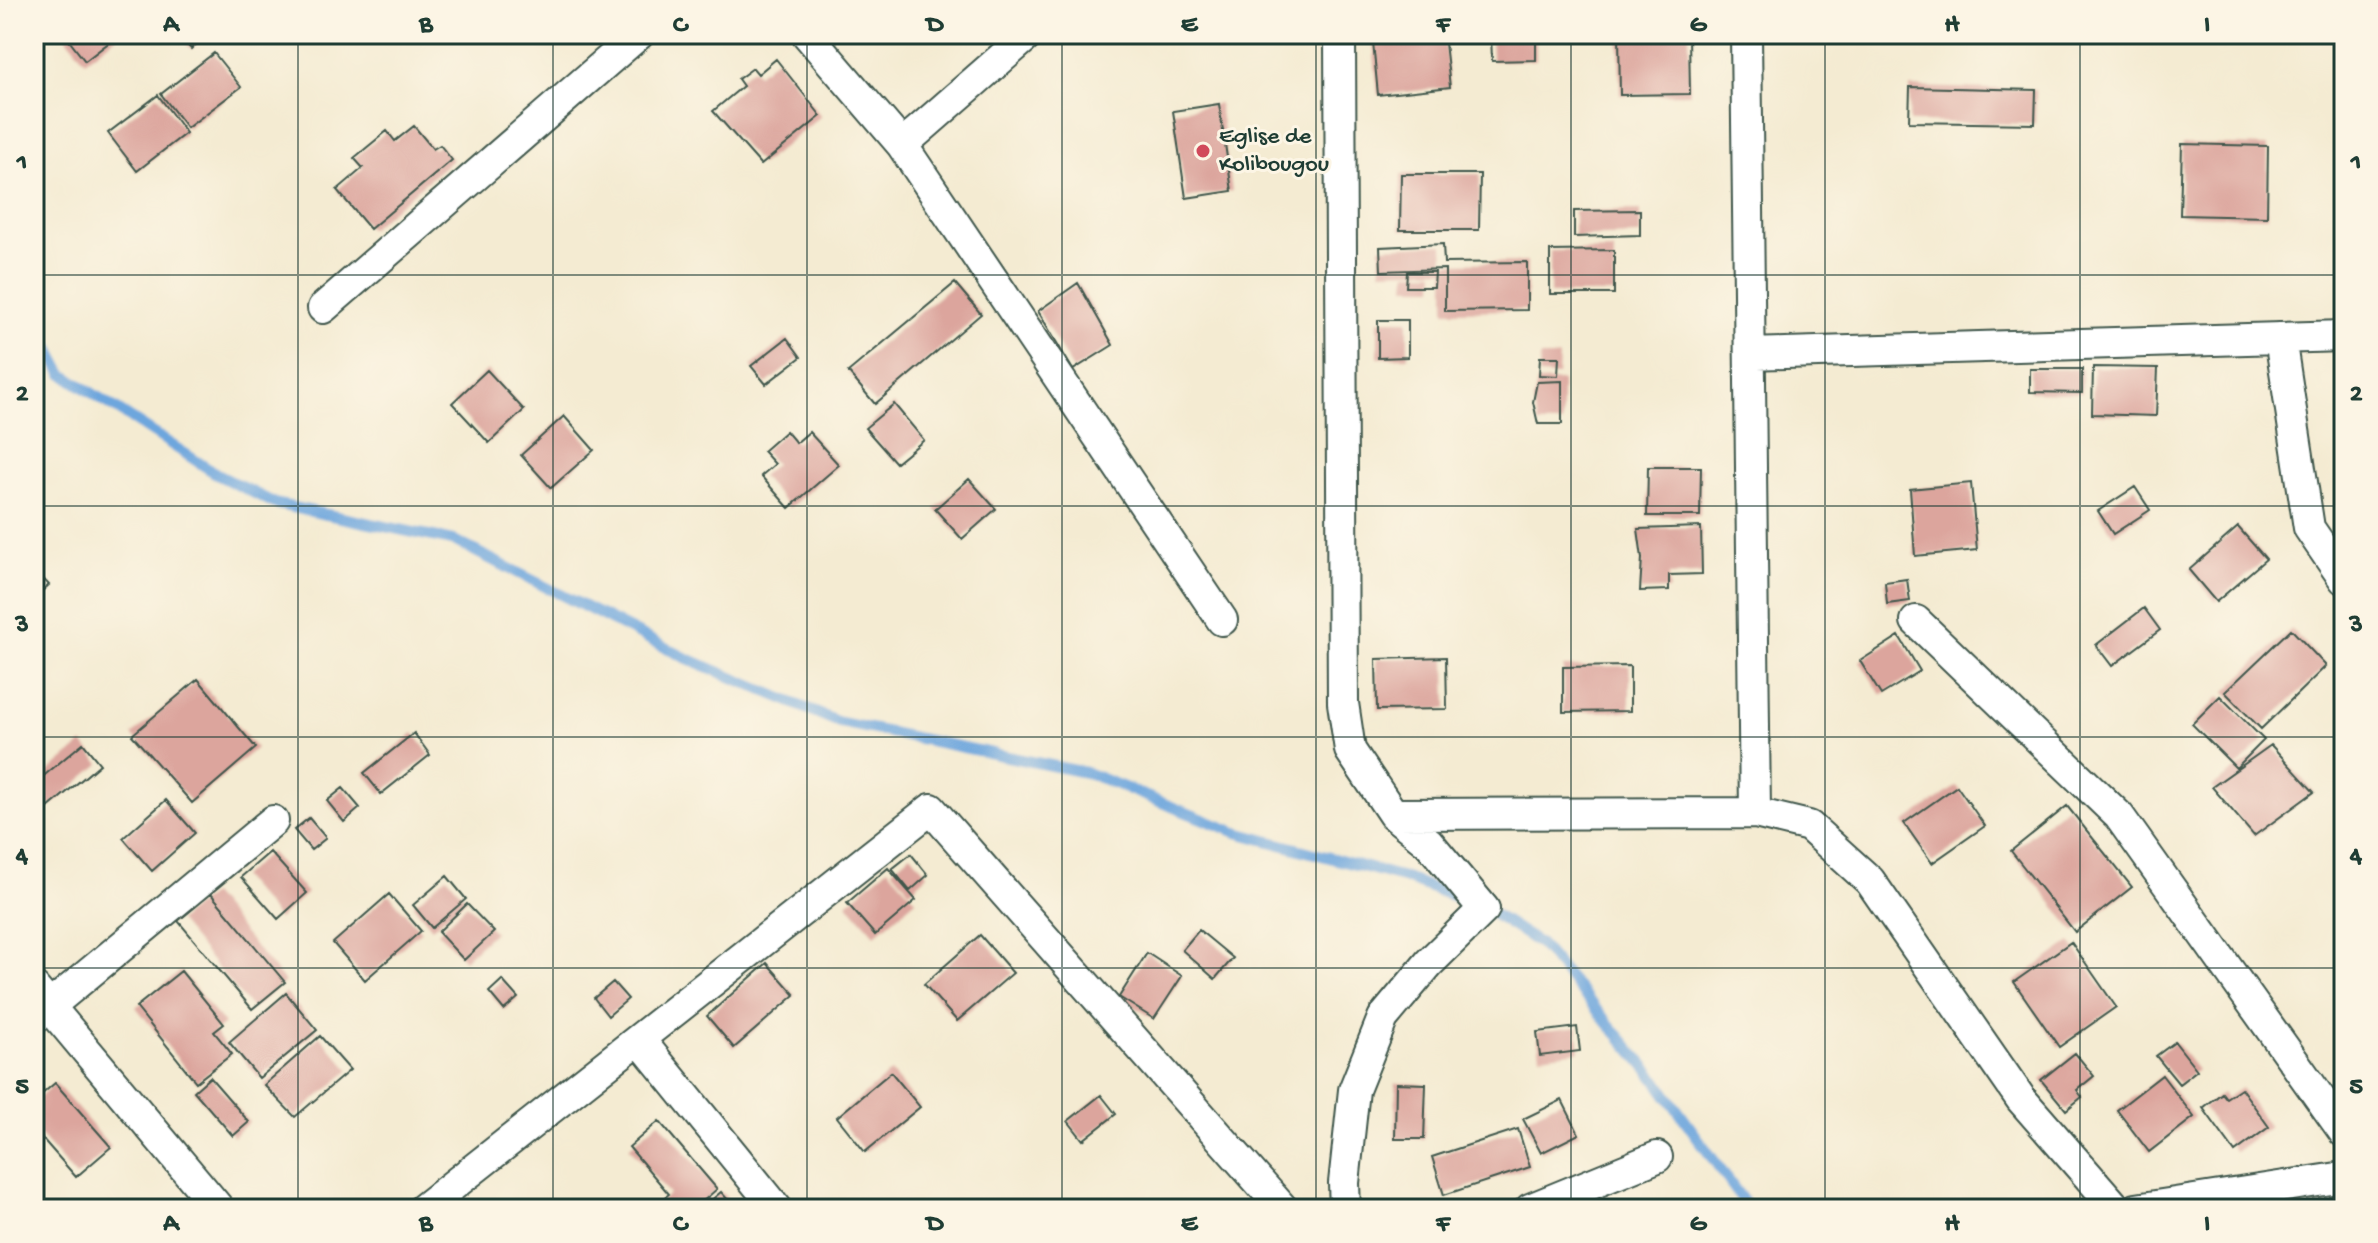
<svg xmlns="http://www.w3.org/2000/svg" width="2378" height="1243" viewBox="0 0 2378 1243" font-family="'Gochi Hand',sans-serif">
<style>
.lines{fill:none;stroke-linecap:round;stroke-linejoin:round}
.stream{stroke:#6da6dd;stroke-width:11}
.building{fill:#dca59d}
.street-casing{stroke:#3f574c;stroke-width:34}
.street{stroke:#fff;stroke-width:30}
.grid{fill:none;stroke:#1f3d34;stroke-width:2;stroke-opacity:0.55}
.poi-dot{fill:#d1495b;stroke:#fcf5e5;stroke-width:3}
.labels{text-anchor:middle;dominant-baseline:central;stroke-width:6;stroke-linejoin:round;paint-order:stroke}
.poi-label{font-size:24px;fill:#1f3d34;stroke:#fcf5e5;text-anchor:start}
.neatline{fill:none;stroke:#1f3d34;stroke-width:3}
.grid-label{font-size:26px;text-anchor:middle;font-weight:bold;fill:#1f3d34}
</style>
<rect width="100%" height="100%" fill="#fcf5e5"/>
<filter id="ink" filterUnits="userSpaceOnUse"><feTurbulence type="fractalNoise" baseFrequency=".0125" numOctaves="2"/><feDisplacementMap in="SourceGraphic" scale="16" xChannelSelector="R" yChannelSelector="G"/><feConvolveMatrix kernelMatrix="1 2 1 2 8 2 1 2 1" color-interpolation-filters="sRGB"/></filter>
<filter id="wash" filterUnits="userSpaceOnUse"><feTurbulence type="fractalNoise" baseFrequency=".006" numOctaves="4" result="noise"/><feDisplacementMap in="SourceGraphic" scale="32" xChannelSelector="R" yChannelSelector="G"/><feGaussianBlur stdDeviation="1.8" result="paint"/><feColorMatrix in="noise" values="0 0 0 0 0 0 0 0 0 0 0 0 0 0 0 0 0 1.4 0 .05"/><feComposite in="paint" operator="in"/></filter>
<g filter="url(#wash)">
<rect width="100%" height="100%" fill="#f4ebd2"/>
<g class="lines">
<path class="stream" d="M34 319 63 374 218 475 276 504 455 541 686 658 838 722 1088 773 1235 832 1405 878 1468 902
M1484 908 1540 944 1651 1073 1749 1209"/>
</g>
<g id="blocks">
<path class="building" d="M64 34H120L85 61Z
M178 34H207L191 49Z
M1444 34 1450 87 1378 95 1373 42Z
M1491 34H1536V60L1492 61Z
M1619 34H1689L1690 94 1620 95Z
M1852 34H1894V39H1852Z
M214 53 241 87 187 128 161 94Z
M776 59 821 116 761 165 713 111 743 86 738 79 753 68 758 74Z
M1910 87 2036 90 2035 124 1909 122Z
M158 95 186 133 137 171 108 133Z
M1219 104 1232 191 1186 198 1173 111Z
M414 126 433 149 440 145 452 160 370 229 337 190 363 168 354 158 387 131 395 141Z
M2182 144 2268 146 2267 217 2180 215Z
M1401 174H1480L1479 230H1400Z
M1640 210V235L1574 237V211Z
M1443 244 1444 263 1527 262V310L1445 311V269L1381 271 1380 247Z
M1614 250V294H1550V251Z
M1407 272H1435L1434 287H1406Z
M955 283 981 314 875 404 848 372Z
M1078 283 1113 345 1073 370 1038 311Z
M1378 320H1408V357L1378 358Z
M787 338 801 357 766 384 751 366Z
M1540 357H1559L1558 376 1539 375Z
M2093 367 2158 368 2156 416 2092 414Z
M2030 369H2082V393L2030 392Z
M487 370 524 410 489 443 452 403Z
M1562 381V424H1538L1533 402 1537 382Z
M894 404 924 440 896 463 865 428Z
M564 416 594 450 551 488 521 455Z
M786 431 796 443 809 432 839 465 789 508 761 476 775 464 763 451Z
M1648 467H1701L1700 516H1647Z
M969 479 996 509 962 539 935 509Z
M1971 483 1977 550 1915 556 1910 489Z
M2135 487 2150 510 2113 534 2098 511Z
M1701 527 1702 574 1669 575V590L1640 591 1642 558 1638 529Z
M2238 527 2266 559 2216 602 2189 570Z
M34 569 49 585 34 598Z
M1907 579 1910 601 1887 604 1885 582Z
M2144 608 2160 630 2112 666 2096 645Z
M2291 629 2326 666 2261 729 2225 692Z
M1899 636 1920 671 1881 695 1860 661Z
M1446 657 1447 709 1377 710 1376 659Z
M1630 666V711L1563 712V667Z
M198 679 256 748 192 803 132 735Z
M2220 696 2264 740 2236 768 2192 724Z
M414 733 430 755 381 794 364 773Z
M83 743 100 764 42 813 34 804V784Z
M2271 745 2314 792 2254 836 2212 787Z
M1957 786 1985 826 1932 863 1904 823Z
M343 788 360 808 344 822 327 801Z
M166 800 195 833 152 871 123 838Z
M2067 806 2132 887 2075 932 2011 851Z
M309 818 326 838 311 850 294 830Z
M270 852 307 893 278 919 241 877Z
M911 854 928 875 910 891 892 869Z
M888 868 916 900 875 935 847 903Z
M447 876 466 899 432 928 413 905Z
M211 894 285 982 252 1009 178 921Z
M389 894 421 931 365 980 333 943Z
M467 904 494 932 464 960 438 932Z
M1199 930 1233 958 1215 979 1182 950Z
M980 935 1013 973 957 1021 924 984Z
M2071 942 2116 1007 2059 1047 2014 982Z
M1147 953 1182 976 1154 1019 1119 997Z
M767 963 795 995 734 1048 707 1016Z
M181 971 224 1024 214 1032 232 1054 196 1082 136 1007Z
M502 980 518 998 504 1010 489 992Z
M613 982 628 999 608 1016 594 998Z
M286 993 317 1030 259 1078 229 1042Z
M1577 1027 1580 1051 1540 1056 1537 1032Z
M320 1036 350 1070 295 1117 264 1085Z
M2175 1042 2197 1070 2179 1084 2156 1056Z
M2075 1053 2094 1076 2077 1090 2082 1097 2066 1110 2041 1080Z
M891 1072 920 1107 865 1152 837 1117Z
M2162 1075 2194 1117 2149 1152 2117 1110Z
M210 1077 249 1122 233 1136 194 1091Z
M55 1083 111 1147 76 1177 34 1129V1101Z
M1396 1083 1426 1084 1424 1139H1395Z
M2241 1088 2269 1127 2235 1152 2203 1108 2222 1093 2226 1098Z
M1101 1095 1116 1114 1083 1140 1068 1121Z
M1562 1100 1579 1134 1541 1153 1523 1119Z
M659 1121 717 1189 694 1209H652L669 1194 629 1147Z
M1518 1129 1530 1167 1444 1195 1432 1157Z
M721 1192 736 1209H701Z"/>
</g>
</g>
<g filter="url(#ink)">
<use href="#blocks" fill-opacity="0" stroke="#3f574c" stroke-width="2"/>
<g class="lines">
<defs>
<path id="street" d="M807 34 902 145 1222 620
M1340 34 1343 703 1350 750 1393 814 1429 843 1484 909 1429 963 1383 1018 1354 1090 1344 1183 1345 1209
M1746 34 1755 813
M902 145 1029 34
M323 308 639 34
M2280 338 2309 528 2344 579
M1750 354 2344 336
M1916 621 2119 816 2344 1132
M1393 814 1755 813 1809 826 1870 881 2021 1099 2117 1209
M34 988 219 1209
M34 1019 273 821
M639 1039 777 1209
M423 1209 931 809 1283 1209
M1530 1209 1657 1157
M2136 1209 2344 1177"/>
</defs>
<use href="#street" class="street-casing"/>
<use href="#street" class="street"/>
</g>
</g>
<path class="grid" d="M298 34V1209M553 34V1209M807 34V1209M1062 34V1209M1316 34V1209M1571 34V1209M1825 34V1209M2080 34V1209M34 275H2344M34 506H2344M34 737H2344M34 968H2344"/>
<circle class="poi-dot" cx="1203" cy="151" r="8"/>
<g class="labels">
<g class="poi-label">
<text x="1219" y="137">Eglise de<tspan x="1219" dy="28">Kolibougou</tspan></text>
</g>
</g>
<rect width="2378" height="1243" fill="none" stroke="#fcf5e5" stroke-width="88"/>
<rect x="44" y="44" width="2290" height="1155" class="neatline"/>
<g class="grid-label">
<text x="171" y="31">A</text>
<text x="426" y="31">B</text>
<text x="680" y="31">C</text>
<text x="935" y="31">D</text>
<text x="1189" y="31">E</text>
<text x="1443" y="31">F</text>
<text x="1698" y="31">G</text>
<text x="1952" y="31">H</text>
<text x="2207" y="31">I</text>
<text x="22" y="169">1</text>
<text x="2356" y="169">1</text>
<text x="22" y="400">2</text>
<text x="2356" y="400">2</text>
<text x="22" y="631">3</text>
<text x="2356" y="631">3</text>
<text x="22" y="862">4</text>
<text x="2356" y="862">4</text>
<text x="22" y="1093">5</text>
<text x="2356" y="1093">5</text>
<text x="171" y="1230">A</text>
<text x="426" y="1230">B</text>
<text x="680" y="1230">C</text>
<text x="935" y="1230">D</text>
<text x="1189" y="1230">E</text>
<text x="1443" y="1230">F</text>
<text x="1698" y="1230">G</text>
<text x="1952" y="1230">H</text>
<text x="2207" y="1230">I</text>
</g>
</svg>
